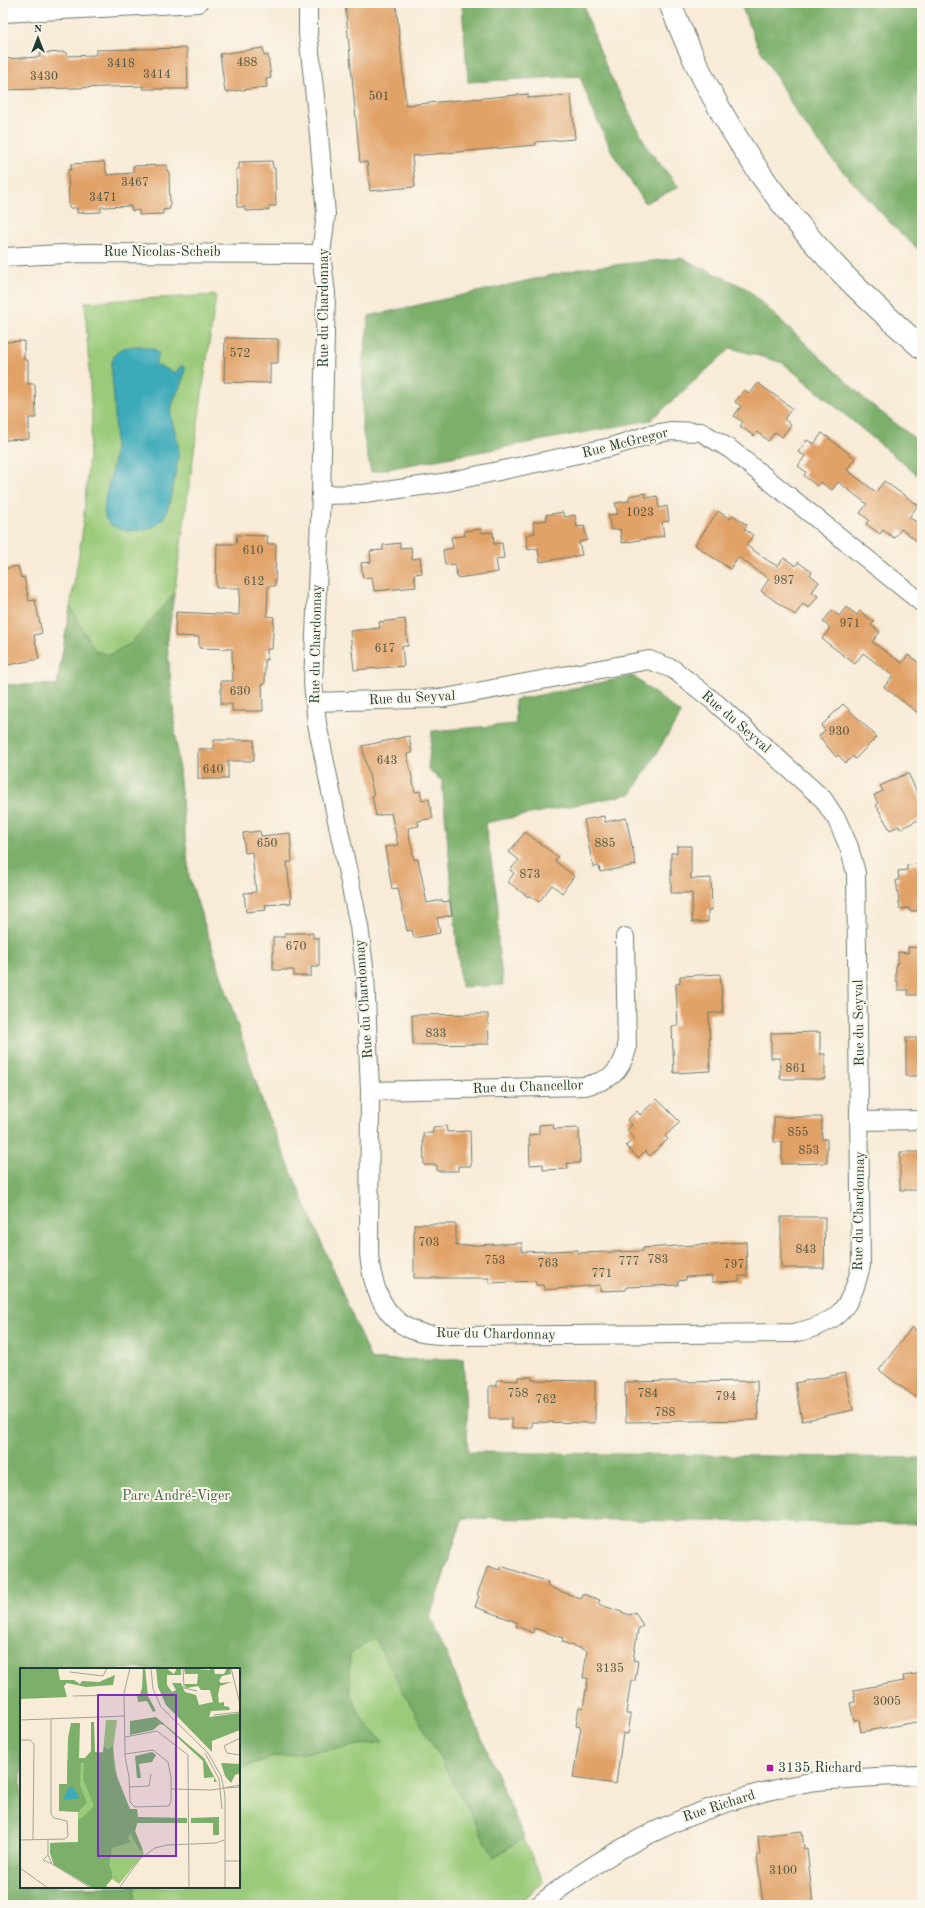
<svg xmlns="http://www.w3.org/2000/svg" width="925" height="1908" viewBox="0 0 925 1908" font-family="'Old Standard TT',serif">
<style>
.green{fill:#9bcb7a;stroke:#5d8457;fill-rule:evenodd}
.forest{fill:#7caf6a;stroke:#4e764f}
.water{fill:#3caaba;stroke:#2e7477}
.building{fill:#e1a267}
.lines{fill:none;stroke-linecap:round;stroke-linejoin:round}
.street-casing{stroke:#6b7a6d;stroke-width:20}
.secondary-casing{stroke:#6b7a6d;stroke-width:24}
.street{stroke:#fff;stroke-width:18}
.secondary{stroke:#fff;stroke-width:22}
.poi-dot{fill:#b5179e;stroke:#fbf7ec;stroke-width:1.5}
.labels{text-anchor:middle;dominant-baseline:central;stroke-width:4;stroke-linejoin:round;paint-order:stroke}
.number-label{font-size:12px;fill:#505641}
.street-label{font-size:14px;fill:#1f3d34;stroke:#fbf7ec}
.park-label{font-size:14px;fill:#3e6046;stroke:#fbf7ec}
.poi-label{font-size:14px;fill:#1f3d34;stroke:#fbf7ec;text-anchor:start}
.inset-road{fill:none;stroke:#a1a596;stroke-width:1}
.view{fill:#7b2cbf;fill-opacity:0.15;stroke:#7b2cbf;stroke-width:2}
.inset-edge{fill:none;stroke:#1f3d34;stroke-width:2}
</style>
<rect width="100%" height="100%" fill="#fbf7ec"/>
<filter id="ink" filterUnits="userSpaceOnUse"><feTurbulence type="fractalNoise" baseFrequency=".025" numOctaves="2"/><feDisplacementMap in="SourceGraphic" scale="8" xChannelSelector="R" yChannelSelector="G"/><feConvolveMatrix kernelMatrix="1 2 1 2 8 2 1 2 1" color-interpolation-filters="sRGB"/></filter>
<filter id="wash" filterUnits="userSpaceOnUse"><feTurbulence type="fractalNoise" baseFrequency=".012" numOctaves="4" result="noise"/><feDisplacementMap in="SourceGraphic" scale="16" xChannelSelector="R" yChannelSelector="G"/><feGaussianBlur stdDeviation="0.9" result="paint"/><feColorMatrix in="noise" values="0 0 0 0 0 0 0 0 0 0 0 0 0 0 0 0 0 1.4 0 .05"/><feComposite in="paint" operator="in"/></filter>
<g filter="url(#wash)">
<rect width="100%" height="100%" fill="#f8ebd7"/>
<path class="green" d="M216 295 167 644 189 877 264 1107 284 1360 463 1359 470 1496 430 1616 543 1883 516 1905H3V685H57L82 536 92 420 85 302ZM21 1669H239V1887H21Z"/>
<path class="forest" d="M497 3H584L587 16 607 69 648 149 679 187 645 203 613 154 591 106 580 76 468 82 462 6H496Z
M740 3H922V253L895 228 836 164 799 117 757 44Z
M681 258 746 288 867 401 922 444V479L783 363 731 348 651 420 371 472 362 428 363 358 369 316 584 268Z
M174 594 167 644 189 877 264 1107 371 1360 463 1359 468 1452 922 1458V1524L462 1518 430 1616 524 1838 494 1857 374 1638 350 1654V1694L363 1720 383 1742 275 1757 239 1768V1669H21V1887H136L134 1905H3V685H57L70 607 95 651 110 655 131 643Z
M633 676 681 714 631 794 485 823 498 904V946L503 985 461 987 442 781 428 769 432 731 516 724 515 700Z"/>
<path class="water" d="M139 346 155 349 159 354 155 364 175 373 182 365 185 368C184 384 173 396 171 411 170 422 177 433 178 444 179 458 176 472 173 486 167 516 163 534 126 530 117 529 107 525 105 516 101 500 113 476 114 459 117 428 114 397 111 365 116 348 122 347 139 346Z"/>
<g id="blocks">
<path class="building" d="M345 3H396L406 105 528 94V98L571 95 575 139 536 142V145L412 156 415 187 370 191 367 162H360Z
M187 48 188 89H143V86L3 90V59L40 57V53L66 52 67 56 96 55V50Z
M263 48 264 56 268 55 271 78 266 79 267 87 225 92 220 54Z
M272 161 273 168H275L276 206H269V210L245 211V207H237L236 169H239V162Z
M104 162 107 175 133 173V166L167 165V171H169L170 209 163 210V214L139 215V210L132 211 131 206 101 207V212L77 213V208H69L68 170H71V164Z
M225 338 278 339V363H270V383L224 382Z
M24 341V360H28V384H35L36 418H29V439L3 440V342Z
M758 383 792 408 784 419 791 425 782 437 775 432 768 441 757 432 754 436 740 426 743 422 734 416 741 406 735 402 744 390 750 394Z
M822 433 855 458 847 470 876 492 884 481 918 505 909 517 922 526V545L901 529 894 538 883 530 880 534 866 524 869 520 860 513 867 504 838 482 832 490 820 482 817 486 804 476 806 472 798 466 805 456 798 452 807 440 814 444Z
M645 493 646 498 657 496 659 508 667 506 669 521 662 522 664 536 622 543 620 529 611 530 608 515 618 514 615 503 629 501V496Z
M718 511 730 519 733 515 747 525 744 529 753 535 746 545 770 562 778 566 784 558 796 566 798 562 812 572 810 575 819 582 812 592 818 596 809 608 803 604 795 615 761 591 769 579 744 561 738 557 730 569 695 545Z
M563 512 564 517 575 515 577 527 584 526 587 540 579 542 582 555 540 562 538 548 528 550 526 535 535 533 533 522 547 520 546 515Z
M481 529 482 533 493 532 494 544 502 543 504 558 496 559 498 572 457 578 455 564 445 565 443 550 453 548 451 537 465 536 464 531Z
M237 535 268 536 267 544H276L275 586H268L267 616 274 617 272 649H267V660L265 659V684H262L263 711H232V704H221V681H233L232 649 199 648V637L175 636 176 612 239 615 240 588H216L217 544H236Z
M400 543V548L411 547 412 559 420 558 422 573 414 574 416 587 374 591 372 577 363 578 361 563 371 562 370 551 383 550V545Z
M18 566 21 578 24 577 29 601 35 600 42 633 34 635 39 659 3 666V569Z
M846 607 857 615 860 611 874 622 871 625 880 632 872 642 902 663 908 655 922 665V716L884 687 893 676 863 653 855 664 822 639 830 628 823 622 832 610 839 616Z
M405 619 408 646H402L404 666 354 670 350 631 380 628 379 622Z
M843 704 877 737 855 759 853 756 846 763 838 755 836 757 819 736 825 730 821 726Z
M409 736 412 753 407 754 415 792 420 791 422 800 429 799 433 818 418 821 419 826 408 828 414 860 418 859 427 903 442 900 443 902 450 901 452 915 437 918 440 933 414 938 412 930 407 931 398 888 392 889 385 847 398 845 391 813 376 816 372 796H374L362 746Z
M214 740H254V761H228V779H198V749H214Z
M908 773 922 803V818L900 829 899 826 890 830 876 805 878 804 874 795 883 791 880 786Z
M604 816 605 822 626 818 636 865 600 872 599 866 593 867 584 820Z
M260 831 261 836 290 833 292 862H287L291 903 265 905 266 910 246 912 244 893 256 892 252 852 245 853 243 833Z
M525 832 558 857 555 861 574 876 562 893 552 885 539 902 530 895 528 897 508 882 514 873 510 870 519 860 509 852Z
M677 846H691V879L711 878 712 910H708V922H692V893H671V853H677Z
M922 864V911H909V908L900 909 896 880H899L898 871 907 870V865Z
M285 933H313V938H319V967H311V976H294V970H273V937H285Z
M908 947 922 948V995H908V990H898V981H896V963H898V952L908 953Z
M720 974 723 1013H709L710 1071 674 1073 672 1026H678L676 984 680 983V976Z
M488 1014 489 1044 413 1045 412 1015Z
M820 1032V1054H825V1079H780V1058H771V1033Z
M906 1038H922V1076H906Z
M657 1099 680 1122 665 1136 668 1139 650 1156 645 1151 638 1158 626 1146 634 1138 627 1130 632 1125 627 1120 637 1111 640 1115Z
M774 1117H822V1139H827V1163L782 1164V1142H774Z
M553 1124 554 1129 579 1128 580 1163H567L568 1169 543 1170V1164L530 1165 529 1135 539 1134V1125Z
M446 1126 447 1132 470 1131 471 1166H458V1171H437V1165H424L423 1133H433V1127Z
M900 1152H922V1190H900Z
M781 1217H825L824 1268H781Z
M414 1224H456V1246L522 1243V1252L577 1250V1253L643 1251V1248L746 1242 747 1276H739V1281L712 1282V1276L686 1277V1280L678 1281V1285L626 1287V1290L600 1291V1285L544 1290 543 1285H536V1281L489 1283V1278H414Z
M912 1327 922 1335V1388L915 1397 879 1370Z
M845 1373 853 1410 802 1421 795 1383Z
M518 1377H532V1380L595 1381V1423L532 1422V1428H512V1419H489V1386H497V1380L518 1381Z
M679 1381V1382L757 1381 758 1420 626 1422 625 1382Z
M488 1566 499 1570 501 1566 548 1582 547 1586 581 1599 583 1594 600 1600 598 1604 630 1615 635 1612 643 1626 638 1629 633 1660 638 1661 635 1681 631 1680 626 1714H631L628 1734 623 1733 616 1784 573 1778 581 1727 576 1726 579 1707 583 1708 588 1678H583L587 1651 562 1642 563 1638 534 1628 533 1633 516 1626 517 1622 475 1607 479 1596 477 1595Z
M922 1673V1721L861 1732 859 1720 854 1721 850 1703 855 1702 853 1690 904 1681 903 1676Z
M802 1831 804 1849 807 1848 813 1905H763L757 1855H760L758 1836Z"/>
</g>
</g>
<g filter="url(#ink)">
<use href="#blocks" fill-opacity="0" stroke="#6b7a6d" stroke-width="1"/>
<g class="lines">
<defs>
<path id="street" d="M308 3V34L318 124 326 214 321 254 326 294 321 495 313 683 317 724 359 926 365 975 370 1091 369 1254C372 1286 383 1321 418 1332 428 1335 440 1335 451 1336L793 1333C838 1324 851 1309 861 1265L856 873 849 847 837 820 823 799 716 703 673 669 649 660 445 698 315 702
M3 13 198 3
M3 257 84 253 321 254
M321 495 364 494 442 483 611 447 648 435 671 431 701 432 730 449 922 603
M370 1091 585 1086C610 1080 620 1074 627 1049L625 937
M860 1121 922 1120
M539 1905C619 1840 708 1800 810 1782 822 1780 834 1780 846 1779 871 1777 897 1776 922 1775"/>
<path id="secondary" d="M670 3C709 104 768 198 844 275 869 301 895 324 922 348"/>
</defs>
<use href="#street" class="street-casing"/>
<use href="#secondary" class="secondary-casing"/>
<use href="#street" class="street"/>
<use href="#secondary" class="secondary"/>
</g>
</g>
<rect class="poi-dot" x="766" y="1764" width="8" height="8" rx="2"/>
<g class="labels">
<g class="number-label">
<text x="247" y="63">488</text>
<text x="121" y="64">3418</text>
<text x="157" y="75">3414</text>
<text x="44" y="77">3430</text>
<text x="379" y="97">501</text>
<text x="135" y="183">3467</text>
<text x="103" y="198">3471</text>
<text x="240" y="354">572</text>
<text x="640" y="513">1023</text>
<text x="253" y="551">610</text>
<text x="784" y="581">987</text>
<text x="254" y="582">612</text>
<text x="850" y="624">971</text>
<text x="385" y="649">617</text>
<text x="240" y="692">630</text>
<text x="839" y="732">930</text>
<text x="387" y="761">643</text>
<text x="213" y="770">640</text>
<text x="267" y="844">650</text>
<text x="605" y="844">885</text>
<text x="530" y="875">873</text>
<text x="296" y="947">670</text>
<text x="436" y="1034">833</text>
<text x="796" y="1069">861</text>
<text x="798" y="1133">855</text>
<text x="809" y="1151">853</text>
<text x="429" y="1243">703</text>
<text x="806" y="1250">843</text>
<text x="658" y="1260">783</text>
<text x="495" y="1261">753</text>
<text x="629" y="1262">777</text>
<text x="548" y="1264">763</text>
<text x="734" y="1265">797</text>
<text x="602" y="1274">771</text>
<text x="518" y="1394">758</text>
<text x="648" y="1394">784</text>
<text x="726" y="1397">794</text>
<text x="546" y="1400">762</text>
<text x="665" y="1413">788</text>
<text x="610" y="1669">3135</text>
<text x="887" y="1702">3005</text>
<text x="783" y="1871">3100</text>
</g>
<g class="street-label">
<text x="162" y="252">Rue Nicolas-Scheib</text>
<text transform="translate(324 308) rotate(-90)">Rue du Chardonnay</text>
<text transform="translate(625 443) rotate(-14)">Rue McGregor</text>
<text transform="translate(316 644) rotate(-89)">Rue du Chardonnay</text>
<text transform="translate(412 698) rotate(-3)">Rue du Seyval</text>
<text transform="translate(736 722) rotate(41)">Rue du Seyval</text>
<text transform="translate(364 999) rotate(-94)">Rue du Chardonnay</text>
<text transform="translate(859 1023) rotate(-91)">Rue du Seyval</text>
<text transform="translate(528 1087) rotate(-2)">Rue du Chancellor</text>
<text transform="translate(859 1211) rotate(-89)">Rue du Chardonnay</text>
<text transform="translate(496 1334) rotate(1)">Rue du Chardonnay</text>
<text transform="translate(719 1806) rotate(-18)">Rue Richard</text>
</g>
<g class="park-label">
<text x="176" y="1496">Parc André-Viger</text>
</g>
<g class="poi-label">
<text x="778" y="1768">3135 Richard</text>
</g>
</g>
<g transform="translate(20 1668)">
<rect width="220" height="220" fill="#f8ebd7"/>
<path d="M86 52H97L93 81 102 141H117L118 153 115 163 124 186 99 216 92 211 86 218 88 220H73L33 195 30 175 58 174V143H39V116H47V92H72V85L83 84Z" fill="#9bcb7a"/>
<path d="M0 0H38L40 12H54L60 16 62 13 79 14 95 7 93 17 66 19 47 15 44 18 47 29 1 31 0 48ZM123 0H125L128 28 136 43 133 44 127 33 118 34 117 27H120L122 20ZM136 0H146L154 6 157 0H161V7H147V17L152 24 156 22 152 15H161L165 24 176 27 179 37 193 34 190 22H181L178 18 166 20 164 16H177L178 6H165L164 0 190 2V0H194L195 6H204L207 0H210L211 6 202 8 199 13 201 15 212 14 200 18 198 27 199 35 204 34V38L209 39 210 42 191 43 189 49 220 45V62L192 73V84L146 37 138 19ZM136 49 184 90 197 114H194V109L184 110 183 93 144 57 140 56 133 62 110 67V53ZM71 54H74L75 84 83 85 84 78 88 82 93 77 94 101 110 141H117L118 149 167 150V155H117L115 163 123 182 120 183 110 165 108 170 111 174 92 180 89 197 92 204V210L86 218 88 220H73L34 197 30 185V175L58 174V151L62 150 74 138 63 111 64 95H61L60 117 67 135 58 144 39 143V116H47L48 70 51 55H60L59 90H65L71 83ZM132 84 136 87 132 94 119 96 121 110H117L115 88ZM201 95 220 96V105L215 107 211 115 205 108ZM199 149V167H193V155H171V150Z" fill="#7caf6a"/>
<path d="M52 118 60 130 43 132 48 121Z" fill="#3caaba"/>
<path class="inset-road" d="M131 0 133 21 141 39 188 85 201 108 205 127V220M163 0 164 20 177 23M211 0 220 36M50 4 83 8 87 0M53 28 104 27M194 47 220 44M0 52 105 48M105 69 137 63 168 87 169 220M220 70 204 78 207 85 220 87M0 72H10L14 76 13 172M185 85 199 111 202 141M105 86 133 82 148 94 151 110V133L149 138 115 139 110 134 109 109 105 88V84L104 25 110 0M110 119 129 118 131 106M205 120 220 119M151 121 192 122 220 117M0 172 45 171 48 168 47 153 34 150 31 146V51M28 172V187L32 196 71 220M28 187 23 192 32 196M205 193H220M0 200 28 220M99 220 120 191 135 180 147 177 196 175 204 172"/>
<path class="view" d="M78 27H156V188H78Z"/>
<rect width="220" height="220" class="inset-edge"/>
</g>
<rect width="925" height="1908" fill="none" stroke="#fbf7ec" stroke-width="16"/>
<g transform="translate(38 38)" stroke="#fbf7ec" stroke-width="3" paint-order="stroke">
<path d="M0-3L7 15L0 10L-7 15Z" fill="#1f3d34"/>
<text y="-6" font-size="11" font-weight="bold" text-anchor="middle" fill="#1f3d34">N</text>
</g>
</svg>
